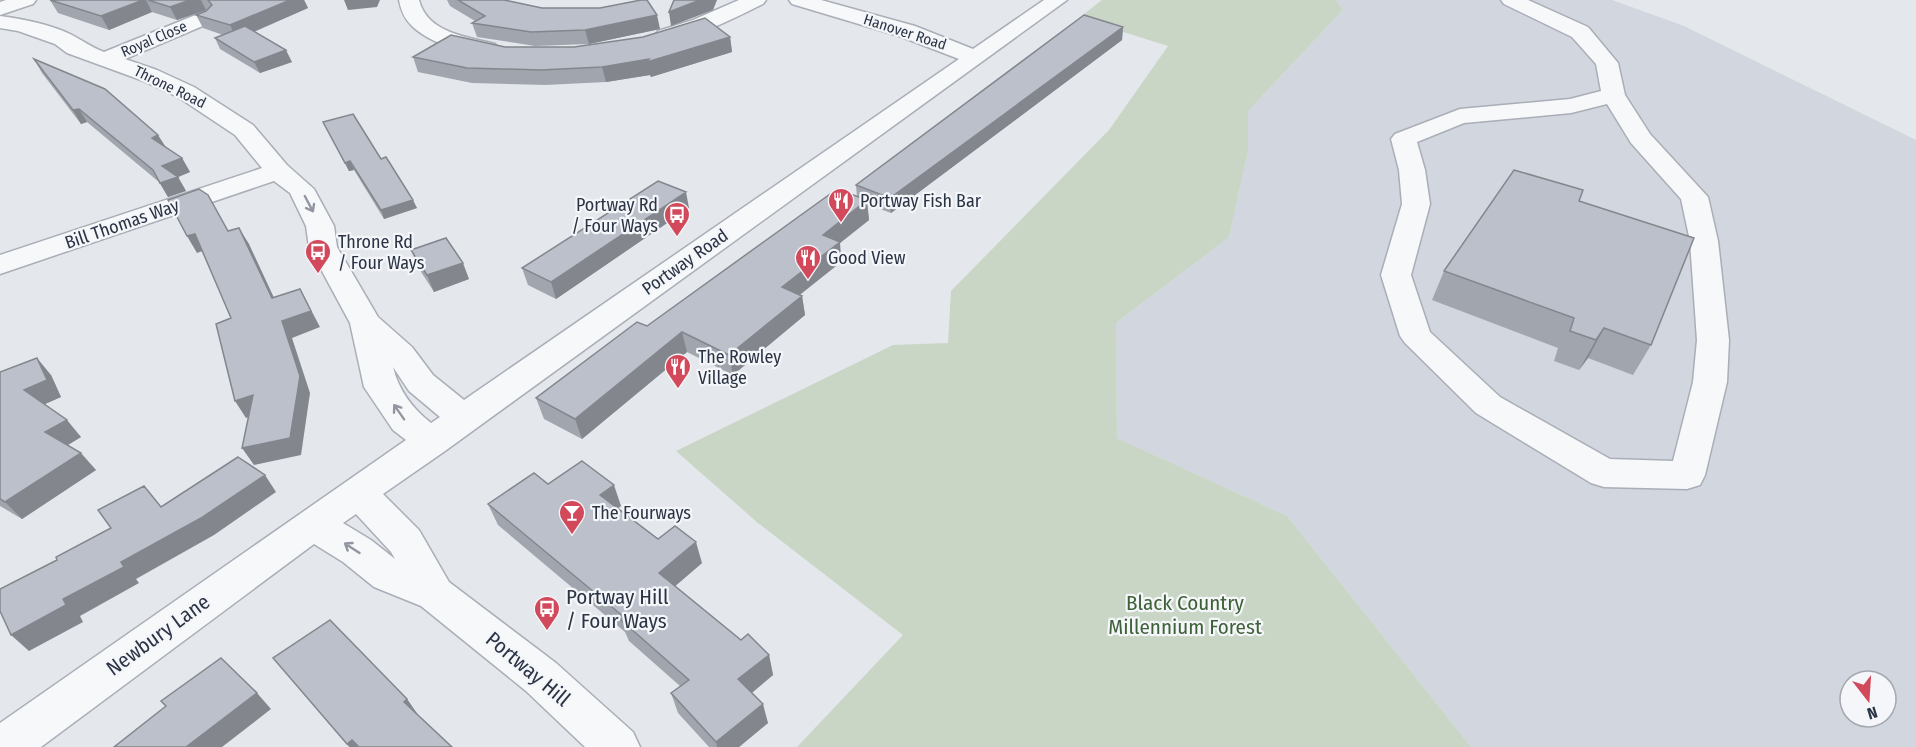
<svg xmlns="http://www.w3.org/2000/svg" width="1916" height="747" viewBox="0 0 1916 747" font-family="'Fira Sans Condensed',sans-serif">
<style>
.built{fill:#d2d6de;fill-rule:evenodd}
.green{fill:#c9d6c5}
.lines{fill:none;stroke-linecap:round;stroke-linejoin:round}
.minor-casing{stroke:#a9aeb7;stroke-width:3}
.minor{fill:#f7f8fa;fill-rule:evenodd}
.wall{fill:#a1a5ae}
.shaded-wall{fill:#83868d}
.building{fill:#bbc0ca;stroke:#83868d;stroke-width:1.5}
.oneway{stroke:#9196a0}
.labels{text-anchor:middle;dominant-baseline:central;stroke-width:4.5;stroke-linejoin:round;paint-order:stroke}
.far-street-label{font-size:15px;fill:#2b3445;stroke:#f4f6f9}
.poi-label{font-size:18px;fill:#2b3445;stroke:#f4f6f9;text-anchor:start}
.street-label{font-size:18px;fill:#2b3445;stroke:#f4f6f9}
.near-poi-label{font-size:21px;fill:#2b3445;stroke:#f4f6f9;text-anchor:start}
.near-park-label{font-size:21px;fill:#3f6138;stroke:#f4f6f9}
.near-street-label{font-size:21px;fill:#2b3445;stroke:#f4f6f9}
</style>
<rect width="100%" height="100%" fill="#e4e7ec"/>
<path class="built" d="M1336 0H1612L1684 26 1916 140V747H1471L1287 516 1117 438 1116 323 1229 237 1248 151V111L1343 10ZM1850 681H1886V717H1850Z"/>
<path class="green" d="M1102 0H1336L1343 10 1248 111V151L1229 237 1116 323 1117 438 1287 516 1471 747H797L903 635 758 523 676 451 893 345 948 343 951 291 1109 130 1168 46 1079 18Z"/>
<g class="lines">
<defs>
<path id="minor" d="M6 0H36L33 4 0 15V2Z
M399 0H419C427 33 467 37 495 44L498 49 495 54C473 59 427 42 411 25 404 18 401 10 399 0Z
M739 0H766L763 4C740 15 682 46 658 41L655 36 658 31 693 20Z
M789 0H821L915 26 973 49 1044 0H1067L445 451 383 494 419 530 449 582 556 663 633 732 640 747H585L526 691 421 606 374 587 343 562 314 544 41 747H0V723L406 440 393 430 364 387 350 323 309 247 306 226 290 193 274 181 0 274V255L262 168 235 135 178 97 141 80 67 53 55 44 18 31 0 28V16C23 19 49 24 70 34 82 40 91 47 104 52L198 14 205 12 212 14 216 18 212 22 125 59 157 70 194 87 253 125 287 165 314 189 334 226 337 247 378 317 412 347 433 375 464 400 959 59 899 36 792 4ZM393 367 409 391 440 417 431 423C412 408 399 391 393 367ZM356 514 391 552 395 559 371 540 343 523Z
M1501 0H1528L1588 27 1618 63 1625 95 1650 134 1708 197 1718 241 1729 340 1727 382 1705 475 1700 485 1687 489 1604 487 1591 483 1476 413 1405 343 1400 336 1381 275 1402 204 1399 170 1391 139 1395 134 1460 109 1570 99 1601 91 1596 64 1572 37 1504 4ZM1607 104 1631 143 1681 199 1690 241 1697 340 1693 382 1673 461 1610 459 1500 397 1430 332 1411 275 1430 204 1425 170 1417 142 1464 123 1571 113Z"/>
</defs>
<use href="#minor" class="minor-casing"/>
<use href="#minor" class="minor"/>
</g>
<path class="wall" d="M50 0H304L308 8 254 32 292 62 260 73 220 49 215 38 223 35 203 28 196 15 207 10 177 20 152 12 109 30 58 13Z
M447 0H504L542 8 660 29 589 44 535 46 477 37 472 23 475 21 450 6Z
M1123 27 1122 40 891 213 867 204 869 220 840 243 841 262 800 295 802 296 805 315 733 375 687 352 582 439 544 419 536 398 647 326 857 197 856 185Z
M730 37 732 52 651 77 650 75 606 82 545 85 472 83 418 72 413 57 505 47H574Z
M34 59 182 158 190 172 178 177 186 191 168 197 159 182 87 122 81 124 42 73Z
M323 122 381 159 417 208 384 219 354 170 349 171Z
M1579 201 1651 345 1633 375 1588 358 1579 370 1554 361 1558 348 1432 300 1444 271Z
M689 208 556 299 528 285 522 268Z
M411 250 469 279 434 292 418 267Z
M0 372 51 375 61 397 45 404 81 437 67 445 96 470 22 519 0 506Z
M548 484 621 506 618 508 658 539 702 563 675 586 741 640 769 655 773 675 752 693 768 723 739 747H709L678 713 671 693 680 686 629 641 625 632 498 525 488 504Z
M273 658 407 699 418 715 452 747H349Z"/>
<path class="shaded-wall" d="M143 0H146L152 12 109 30 101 16Z
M190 0H201L206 10 177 20 170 7Z
M290 0H304L308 8 237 39 230 25Z
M344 0H380L377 7 348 10Z
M700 0H717L713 10 671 26 669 12Z
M657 15 660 29 589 44 585 30Z
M1123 27 1122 40 891 213 890 198Z
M730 37 732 52 651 77 650 75 606 82 602 67Z
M286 50 292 62 260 73 254 62Z
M79 109 87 122 81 124 73 110Z
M158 135 167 149 152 138Z
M182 158 190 172 178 177 186 191 168 197 160 183 162 166Z
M350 161 354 170 349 171 345 163Z
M686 192 689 208 556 299 551 282Z
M413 200 417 208 384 219 381 210Z
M867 200 869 220 840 243 841 262 785 306 782 287 823 235Z
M239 228 249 244 282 315 272 298Z
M195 234 205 250 197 253 187 236Z
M463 263 469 279 434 292 427 275Z
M300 289 320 327 292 338 310 393 301 455 254 465 242 448 282 321Z
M802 296 805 315 733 375 729 355Z
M1604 328 1588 358 1579 370 1596 340Z
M682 332 687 352 582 439 575 419Z
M37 358 51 375 61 397 38 407 24 390Z
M253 395 264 412 246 418 235 401Z
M67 420 81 437 60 450 45 432Z
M81 453 96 470 22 519 5 502Z
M265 475 276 492 214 535 136 579 139 583 80 616 83 622 29 651 11 635 63 599 121 562Z
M614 485 621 506 607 516 600 495Z
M696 542 702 563 666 594 659 573Z
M769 655 773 675 744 699 738 679Z
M257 693 271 709 222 747H186Z
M407 699 418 715 404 702Z
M763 704 768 723 739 747H717L716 742Z
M352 740 358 747H350L347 744Z"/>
<path class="building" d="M50 0H143L101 16Z
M148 0H190L170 7Z
M208 0H290L230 25 196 15 206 11 212 5Z
M458 0H504L542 8H600L641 0H647L657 15 585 30 531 32 472 23 485 16Z
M674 0H700L669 12Z
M1084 15 1123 27 890 198 856 185Z
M705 18 730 37 647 62 649 59 602 67 541 70 467 68 413 57 451 35 505 47H574L643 37Z
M245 26 286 50 254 62 215 38Z
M34 59 105 89 158 135 152 138 182 158 162 166 178 177 160 183 153 170 79 109 73 110Z
M353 114 381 159 386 157 413 200 381 210 350 161 345 163 323 122Z
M1514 170 1583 190 1579 201 1694 238 1651 345 1604 328 1596 340 1570 331 1574 318 1444 271Z
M658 181 686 192 551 282 522 268Z
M199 189 208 195 228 231 239 228 272 298 300 289 311 311 282 321 300 376 290 438 242 448 253 395 235 401 216 324 231 318 195 234 187 236 168 200Z
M837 189 867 200 823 235 840 242 782 287 802 296 729 355 682 332 575 419 536 398 637 322 647 326Z
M446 238 463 263 427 275 411 250Z
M37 358 47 380 24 390 67 420 45 432 81 453 5 502 0 499V372Z
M238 457 265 475 201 518 121 562 124 567 63 599 66 605 11 635 0 611V589L57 560 56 557 111 528 98 510 144 486 161 507Z
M582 461 614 485 600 495 658 539 675 526 696 542 659 573 741 640 748 634 769 655 738 679 763 704 716 742 671 693 689 680 621 620 624 617 488 504 534 473 548 484Z
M330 620 407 699 404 702 452 747H359L352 740 347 744 273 658Z
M221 658 257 693 186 747H114L166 706 161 701Z"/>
<defs><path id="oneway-shaft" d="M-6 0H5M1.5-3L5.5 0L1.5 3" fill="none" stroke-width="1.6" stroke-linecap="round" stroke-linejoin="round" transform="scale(1.5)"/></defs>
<g class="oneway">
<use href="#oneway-shaft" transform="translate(309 204) rotate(62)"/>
<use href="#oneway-shaft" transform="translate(399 412) rotate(-125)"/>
<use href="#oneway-shaft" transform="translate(352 548) rotate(-147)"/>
</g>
<defs>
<symbol id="restaurant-pin" viewBox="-11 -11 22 30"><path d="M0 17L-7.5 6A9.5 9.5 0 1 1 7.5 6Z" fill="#d1495b" stroke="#f4f6f9"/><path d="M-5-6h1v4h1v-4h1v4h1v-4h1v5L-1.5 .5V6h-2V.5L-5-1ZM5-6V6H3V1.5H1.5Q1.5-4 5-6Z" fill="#fff"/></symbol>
<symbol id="bus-pin" viewBox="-11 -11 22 30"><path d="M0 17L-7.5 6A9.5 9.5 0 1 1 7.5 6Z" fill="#d1495b" stroke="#f4f6f9"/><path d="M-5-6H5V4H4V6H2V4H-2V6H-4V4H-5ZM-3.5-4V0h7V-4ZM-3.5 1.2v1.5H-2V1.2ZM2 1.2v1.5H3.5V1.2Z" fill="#fff"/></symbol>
<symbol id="bar-pin" viewBox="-11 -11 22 30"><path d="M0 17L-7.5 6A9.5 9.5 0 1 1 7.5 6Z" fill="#d1495b" stroke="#f4f6f9"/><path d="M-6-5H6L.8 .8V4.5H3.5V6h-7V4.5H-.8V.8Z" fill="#fff"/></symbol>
</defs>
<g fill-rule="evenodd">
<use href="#restaurant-pin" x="826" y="186" width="30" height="40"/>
<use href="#bus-pin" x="662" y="200" width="30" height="40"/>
<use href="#bus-pin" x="303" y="237" width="30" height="40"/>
<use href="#restaurant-pin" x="793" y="243" width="30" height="40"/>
<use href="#restaurant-pin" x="663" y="352" width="30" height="40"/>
<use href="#bar-pin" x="557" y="498" width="30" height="40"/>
<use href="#bus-pin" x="532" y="594" width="30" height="40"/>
</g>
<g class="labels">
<g class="far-street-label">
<text transform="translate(905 32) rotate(18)">Hanover Road</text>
<text transform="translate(154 39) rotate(-23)">Royal Close</text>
<text transform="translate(170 87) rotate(26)">Throne Road</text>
</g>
<g class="poi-label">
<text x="860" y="201">Portway Fish Bar</text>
<text x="658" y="205" text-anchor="end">Portway Rd<tspan x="658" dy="21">/ Four Ways</tspan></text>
<text x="338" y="242">Throne Rd<tspan x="338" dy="21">/ Four Ways</tspan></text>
<text x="828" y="258">Good View</text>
<text x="698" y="357">The Rowley<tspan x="698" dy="21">Village</tspan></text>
<text x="592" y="513">The Fourways</text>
</g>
<g class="street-label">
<text transform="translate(122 224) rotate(-19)">Bill Thomas Way</text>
<text transform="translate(685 262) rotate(-35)">Portway Road</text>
</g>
<g class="near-poi-label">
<text x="566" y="597">Portway Hill<tspan x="566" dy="24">/ Four Ways</tspan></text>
</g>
<g class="near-park-label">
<text x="1185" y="603">Black Country<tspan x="1185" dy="24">Millennium Forest</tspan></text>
</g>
<g class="near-street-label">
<text transform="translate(158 635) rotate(-36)">Newbury Lane</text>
<text transform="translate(528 669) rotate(40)">Portway Hill</text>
</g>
</g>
<g transform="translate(1868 699) rotate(163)"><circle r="28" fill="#f4f6f9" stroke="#a4a8b1" stroke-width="1.5"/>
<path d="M0-4.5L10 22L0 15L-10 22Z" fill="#d1495b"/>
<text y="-9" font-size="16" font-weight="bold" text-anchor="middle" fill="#2b3445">N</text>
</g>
</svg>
